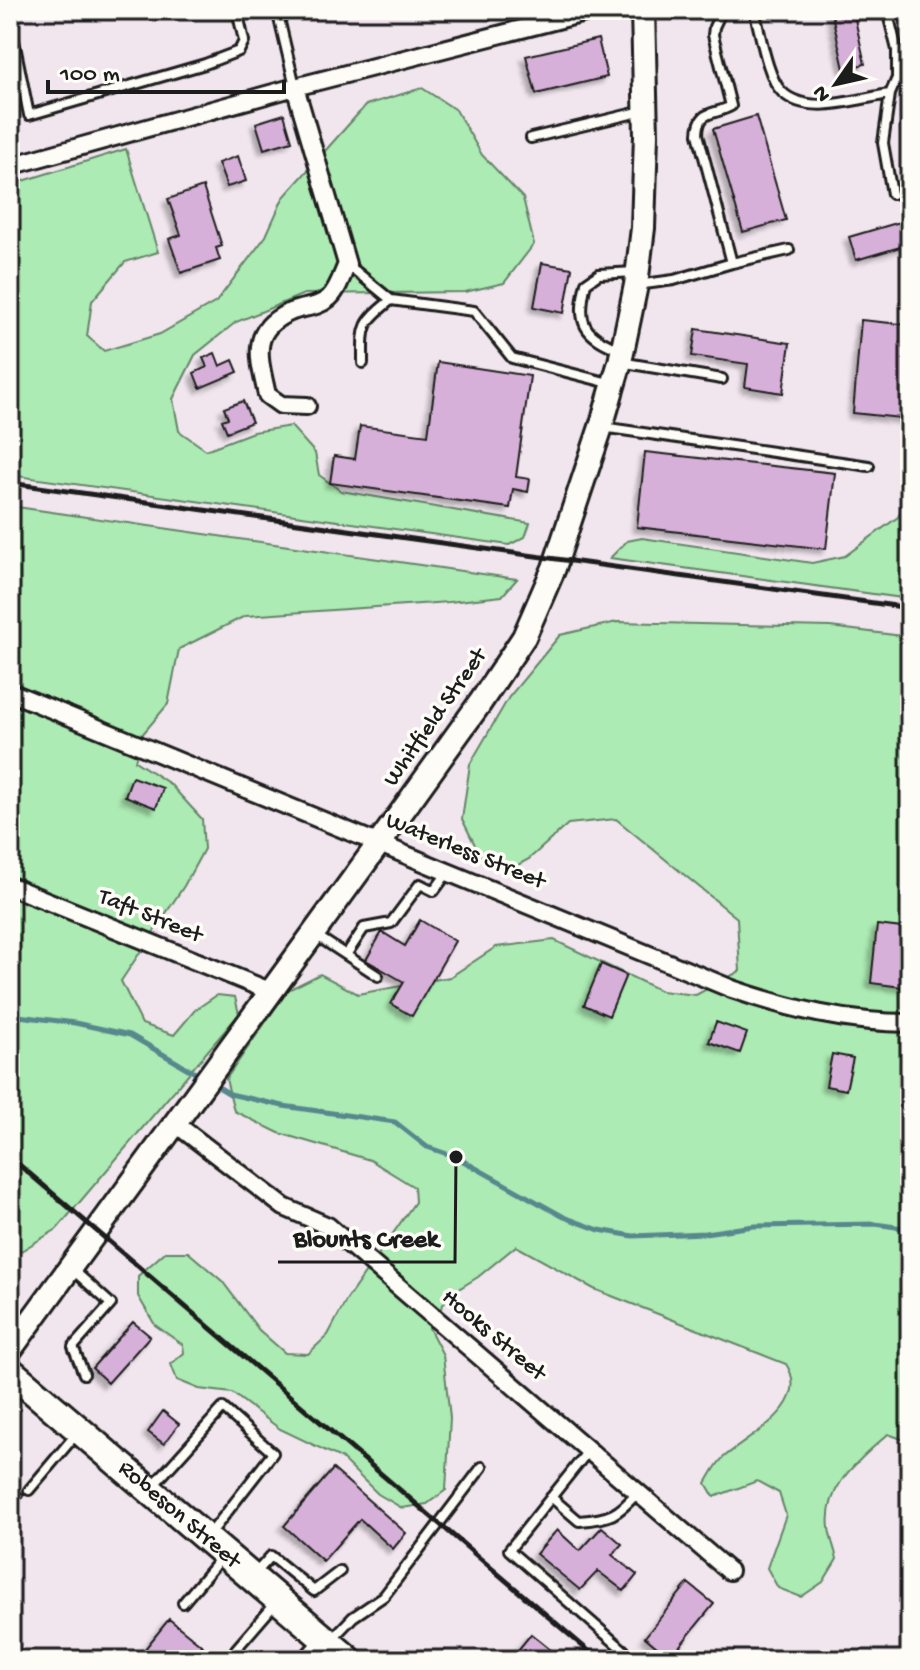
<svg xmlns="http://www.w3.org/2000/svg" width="920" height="1670" viewBox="0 0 920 1670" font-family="'Gochi Hand',sans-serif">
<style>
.green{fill:#acebb3;stroke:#648468;stroke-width:2}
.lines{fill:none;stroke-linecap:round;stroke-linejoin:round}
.stream{stroke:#57888d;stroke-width:5}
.building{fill:#d6b0d8;stroke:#1c1c1c;stroke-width:2;filter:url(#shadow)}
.service-casing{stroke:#1c1c1c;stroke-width:14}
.minor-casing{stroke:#1c1c1c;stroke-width:22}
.secondary-casing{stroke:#1c1c1c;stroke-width:28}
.primary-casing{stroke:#1c1c1c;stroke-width:32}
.service{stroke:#fdfcf7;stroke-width:8}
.minor{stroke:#fdfcf7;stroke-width:16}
.secondary{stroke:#fdfcf7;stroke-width:22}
.primary{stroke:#fdfcf7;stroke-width:26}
.rail{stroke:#1c1c1c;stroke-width:5}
.labels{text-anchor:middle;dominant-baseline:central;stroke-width:7;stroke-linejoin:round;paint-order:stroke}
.street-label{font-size:24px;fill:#1c1c1c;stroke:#fdfcf7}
.leader{fill:none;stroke:#1c1c1c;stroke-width:3}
.callout-dot{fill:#1c1c1c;stroke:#fdfcf7;stroke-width:3}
.callout-label{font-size:26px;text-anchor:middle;font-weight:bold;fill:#1c1c1c;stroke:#fdfcf7;stroke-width:7;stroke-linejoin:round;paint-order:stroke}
</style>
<defs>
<filter id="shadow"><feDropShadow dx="-4.5" dy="4.5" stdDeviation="2" flood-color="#0004"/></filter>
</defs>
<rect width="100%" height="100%" fill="#f1e5ee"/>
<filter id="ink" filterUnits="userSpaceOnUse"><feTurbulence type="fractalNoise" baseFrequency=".0125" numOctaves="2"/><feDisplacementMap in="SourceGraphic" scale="16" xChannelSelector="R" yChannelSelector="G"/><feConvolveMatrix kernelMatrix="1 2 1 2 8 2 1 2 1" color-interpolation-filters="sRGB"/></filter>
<g filter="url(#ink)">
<path class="green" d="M422 88 456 110 482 155 523 198 534 244 504 283 465 292 304 294 236 322 195 355 173 399 179 431 206 450 253 432 291 426 315 453 319 475 341 491 530 523 525 537 509 545 10 475V185L126 149 158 252 125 262 92 301 87 336 104 351 160 334 216 302 266 236 283 198 366 105Z
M910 487V599L610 558 627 541 642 538 812 563 845 556 898 517Z
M10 506 517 579 502 596 449 602 245 616 179 649 168 704 141 736 135 761 170 784 202 819 204 849 184 886 121 981 142 1024 174 1035 195 1010 217 995 235 997 239 1014 57 1229 21 1251 10 1248Z
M617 622 830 627 910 637V1442L888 1434C860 1460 824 1485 829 1528 830 1538 835 1549 837 1559L823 1582 801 1597 778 1588 767 1568 786 1515 779 1493 757 1481 714 1497 706 1483C711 1475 716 1464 724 1457 750 1435 813 1405 786 1364L594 1289 516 1246 478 1277 449 1295 429 1328 443 1355 450 1418 446 1490 427 1504 402 1508 378 1494 341 1458 280 1429 232 1393 199 1389 177 1380 171 1364 184 1353 183 1345 155 1325 138 1296V1276L165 1252H188L222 1281 259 1330 285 1353 308 1354 328 1335 347 1299 415 1202 414 1187 370 1160 279 1133 234 1111 226 1079 288 990 320 974 358 994 450 977 496 947 554 940 661 991 696 995 740 971 737 918 616 819 568 824 529 859 505 872 481 857 462 819 470 764 509 697 560 635Z"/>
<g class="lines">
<path class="stream" d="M10 1015 75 1023 130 1035 202 1077
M210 1082 230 1094 283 1106 395 1122 427 1147 456 1157 564 1217 599 1230 633 1236 705 1233 754 1226 875 1224 910 1229"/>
</g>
<path class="building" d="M831 10H853L865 64 844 69Z
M598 39 607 77 536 94 526 56Z
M284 114 292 141 264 149 256 123Z
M756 116 786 220 743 232 713 129Z
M238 156 246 181 227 187 218 163Z
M203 187 222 246 216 248 220 260 181 273 169 239 181 235 168 199Z
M900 222 907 245 856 260 849 237Z
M542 263 572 268 564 313 534 307Z
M861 320 910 325V419L853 413Z
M696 329 790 343 783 393 745 387 748 364 692 356Z
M215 353 220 366 233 360 238 372 200 388 194 373 207 367 203 358Z
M438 362 530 376 516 477 530 479 528 492 513 489 510 508 330 483 334 456 355 459 360 426 428 435Z
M243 401 252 422 227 432 222 420 228 418 224 408Z
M645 452 835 473 826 549 637 527Z
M132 777 163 788 156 808 125 796Z
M420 920 455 941 412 1016 391 1004 404 982 366 960 382 932 405 946Z
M877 925 910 929V988L871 983Z
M601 964 626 975 609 1016 584 1005Z
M716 1022 747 1033 740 1053 709 1042Z
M832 1054 853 1058 846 1090 826 1086Z
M133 1322 150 1336 108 1383 92 1368Z
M163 1411 179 1424 164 1444 148 1432Z
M333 1469 406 1533 393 1549 360 1519 323 1561 284 1526Z
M10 1483 24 1495 10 1513Z
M602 1527 622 1544 612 1555 637 1575 624 1591 598 1571 580 1590 536 1554 557 1530 580 1551Z
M688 1583 714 1604 670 1658 645 1637Z
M169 1619 220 1660H136Z
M531 1634 563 1660H510Z"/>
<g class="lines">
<defs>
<path id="service" d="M277 10 295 86
M754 10C760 30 767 78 782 92 808 117 859 98 890 94
M887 10 897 50V78L890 94 883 143 892 194
M10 21 29 115 205 64 239 51 244 41 237 10
M531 138 643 111
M732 263 789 250
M347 264 391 300 474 311 512 358 613 384
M637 285 674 280 732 263 698 134C699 109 713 116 731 106L713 35 714 27 722 10
M622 351C583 335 576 324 586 283L599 274 635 272
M620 362 722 379
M363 363C363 326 361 324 391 300
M602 427 869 466
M314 934 378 976
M346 955 364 928 391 923 420 884 434 891 448 872
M72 1269 111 1304 73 1347 84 1374
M589 1450 509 1550 635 1660
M151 1488 223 1408 273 1453 210 1534
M29 1490 78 1432
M551 1497 579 1521C610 1519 618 1515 638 1492
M253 1576 271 1556 314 1591 340 1571
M183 1603 221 1558
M332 1639 353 1617 384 1596 482 1467
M236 1649 275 1604
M301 1660 319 1640"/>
<path id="minor" d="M295 87 347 264C342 275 338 290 329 298 316 309 302 306 288 313 248 331 260 361 267 395L281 405 307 406
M10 166 295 87 596 10
M10 692 732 989C790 1009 848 1023 910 1023
M10 886 272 992
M176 1124 284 1207 328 1226 729 1571"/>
<path id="secondary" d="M10 1350 380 842 480 703 524 637 554 568 601 427 620 362 636 285 643 228 646 135 643 10"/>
<g id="primary">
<path id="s1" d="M10 1371 349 1660"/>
</g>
</defs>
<use href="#service" class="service-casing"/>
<use href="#minor" class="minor-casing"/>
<use href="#secondary" class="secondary-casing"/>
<use href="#primary" class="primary-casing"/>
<use href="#service" class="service"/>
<use href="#minor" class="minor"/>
<use href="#secondary" class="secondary"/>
<use href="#primary" class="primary"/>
<path class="rail" d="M10 483 910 608
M10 1157 599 1660"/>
</g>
</g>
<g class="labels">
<g class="street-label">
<text transform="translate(436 718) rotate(-55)">Whitfield Street</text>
<text transform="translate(465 852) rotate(22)">Waterless Street</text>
<text transform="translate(150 917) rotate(22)">Taft Street</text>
<text transform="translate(493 1336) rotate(40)">Hooks Street</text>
<text stroke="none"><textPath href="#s1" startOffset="222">Robeson Street</textPath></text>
</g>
</g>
<path class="leader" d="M456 1157L455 1262H278"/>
<circle class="callout-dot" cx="456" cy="1157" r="8"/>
<g class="callout-label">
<text x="366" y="1246">Blounts Creek</text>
</g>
<rect width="920" height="1670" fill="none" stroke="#fdfcf7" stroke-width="40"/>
<rect x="20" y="20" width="880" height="1630" fill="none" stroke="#1c1c1c" stroke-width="3" filter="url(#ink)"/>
<g transform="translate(836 84) rotate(236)" stroke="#fdfcf7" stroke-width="6" paint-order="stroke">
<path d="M0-6L14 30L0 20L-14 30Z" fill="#1c1c1c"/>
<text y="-12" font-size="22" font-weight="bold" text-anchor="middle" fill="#1c1c1c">N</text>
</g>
<path d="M48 80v12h236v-12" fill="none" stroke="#1c1c1c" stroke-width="4"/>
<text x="60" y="80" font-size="24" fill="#1c1c1c" stroke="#fdfcf7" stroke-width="6" paint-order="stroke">100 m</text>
</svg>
